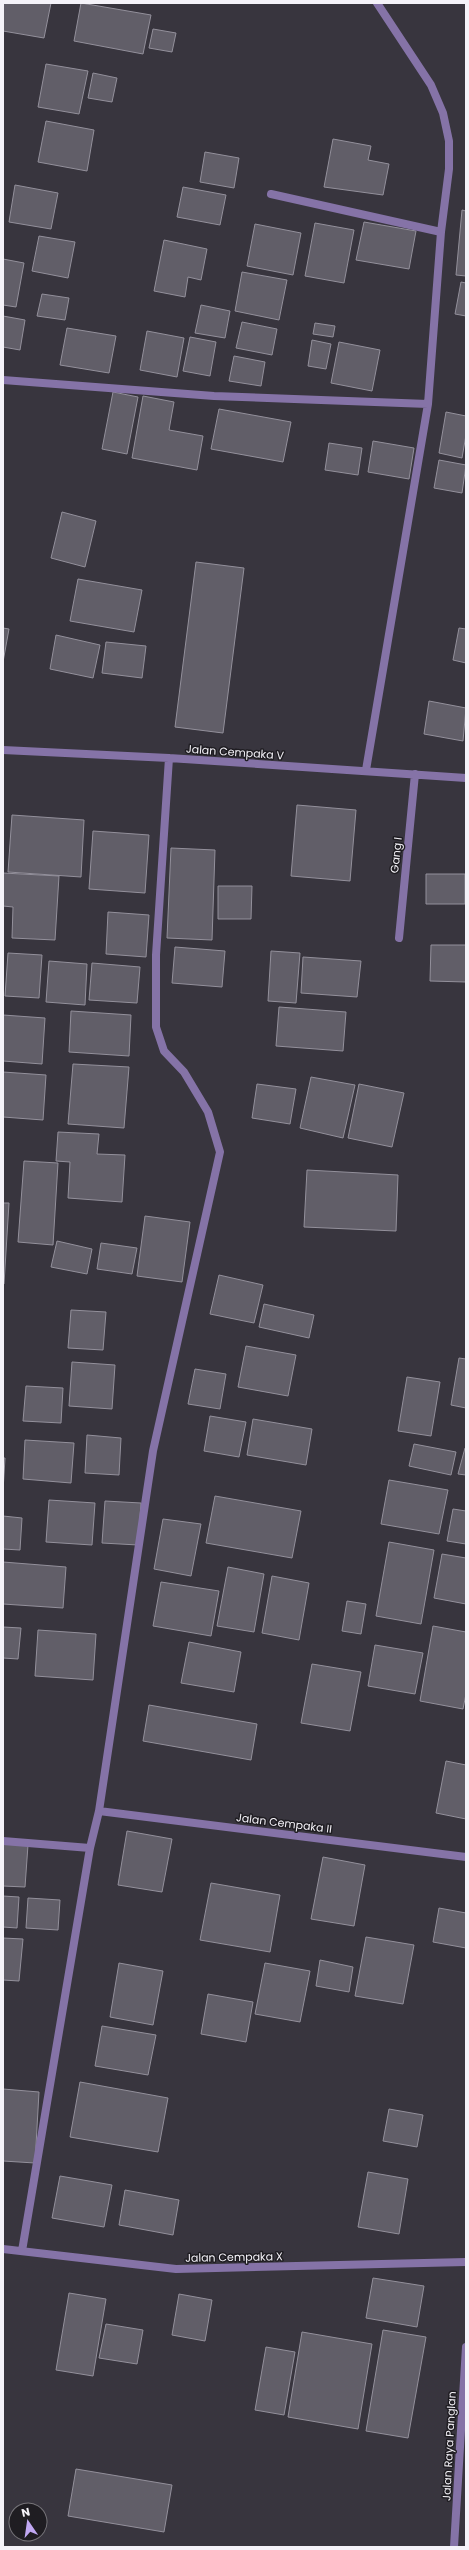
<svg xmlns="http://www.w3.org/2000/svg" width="469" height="2550" viewBox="0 0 469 2550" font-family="Poppins,sans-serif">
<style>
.building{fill:#615e68;stroke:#93909b}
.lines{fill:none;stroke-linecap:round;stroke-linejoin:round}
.minor{stroke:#8573a7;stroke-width:8}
.tertiary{stroke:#8573a7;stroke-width:8}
.labels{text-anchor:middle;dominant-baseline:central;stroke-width:3;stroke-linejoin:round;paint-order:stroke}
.street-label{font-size:11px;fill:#f5f3f9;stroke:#1f1d22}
</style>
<rect width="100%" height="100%" fill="#38353e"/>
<path class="building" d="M3 3H51L44 38 3 31Z
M81 3 151 15 143 54 74 41Z
M153 29 176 33 172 52 149 48Z
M46 64 88 71 79 114 38 107Z
M93 73 117 78 112 102 88 98Z
M46 121 94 130 87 171 38 162Z
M333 139 371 146 368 160 389 164 383 195 324 187Z
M205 152 239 158 234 188 200 182Z
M15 185 58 193 51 229 9 222Z
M183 187 226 195 220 225 177 217Z
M462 210 466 211V276L456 275Z
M364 222 416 231 409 269 356 260Z
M315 223 354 230 344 283 305 276Z
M255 224 301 233 293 275 247 266Z
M39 236 75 242 68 278 32 271Z
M164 240 207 249 201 280 188 277 185 297 154 291Z
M3 259 24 263 16 307 3 305Z
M242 272 287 280 279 320 235 311Z
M461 282 466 283V316L455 314Z
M42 294 69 298 65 320 37 316Z
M201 305 230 311 225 338 195 333Z
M3 316 25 320 20 350 3 347Z
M242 322 277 329 272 355 236 348Z
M315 323 335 326 333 337 313 334Z
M67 328 116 336 109 373 60 365Z
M147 331 184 338 177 377 140 370Z
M190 337 216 342 210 376 183 371Z
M312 340 331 344 326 369 308 366Z
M339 342 380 350 372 391 331 383Z
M234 356 265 362 261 386 229 381Z
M113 392 138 397 127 454 102 449Z
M143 396 174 402 169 430 203 436 197 470 132 458Z
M219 409 291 422 283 462 211 449Z
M446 412 466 416V435L462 458 439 453Z
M373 441 414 448 409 479 368 472Z
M329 443 362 448 358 475 325 470Z
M439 460 466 465 462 493 434 488Z
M62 512 96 521 85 567 51 558Z
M196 562 244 568 223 733 175 727Z
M78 579 142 590 134 632 70 621Z
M3 628 9 629 3 662Z
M459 628 466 629V663L453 660Z
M56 635 100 645 93 678 50 669Z
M106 642 146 646 142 678 102 673Z
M429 701 466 708 463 741 424 734Z
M297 805 356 810 350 881 291 876Z
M12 815 84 820 81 877 8 872Z
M93 831 149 835 145 893 89 889Z
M171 848 215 850 212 940 167 938Z
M3 873 59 876 55 940 12 938 13 907 3 906Z
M426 874H465V904H426Z
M218 886H252L251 919H218Z
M108 912 149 915 146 957 106 954Z
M431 945H466V982L430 981Z
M175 947 225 951 222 987 172 983Z
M271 951 300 953 296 1003 268 1001Z
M8 953 42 955 39 998 5 996Z
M303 957 361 961 357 997 301 993Z
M49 961 87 964 85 1005 46 1002Z
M92 963 140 967 137 1003 89 1000Z
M279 1007 346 1012 343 1051 276 1046Z
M71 1011 131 1015 129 1056 69 1052Z
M3 1015 45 1018 42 1064 3 1061Z
M73 1064 129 1067 124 1128 68 1124Z
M3 1072 46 1075 43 1120 3 1117Z
M311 1077 355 1085 343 1138 300 1128Z
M257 1084 296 1089 290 1124 252 1118Z
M359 1084 404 1093 392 1147 348 1138Z
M58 1132 99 1134 97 1154 125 1155 122 1202 68 1198 70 1162 56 1161Z
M24 1161 58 1163 53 1245 18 1242Z
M307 1170 398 1175 396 1231 304 1227Z
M3 1203H9L4 1284H3Z
M145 1216 190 1222 182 1282 137 1276Z
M57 1241 92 1249 87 1274 51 1267Z
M101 1243 137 1248 132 1274 97 1269Z
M219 1275 263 1285 254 1323 210 1314Z
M264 1304 314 1315 309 1338 259 1327Z
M71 1310 106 1312 103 1350 68 1348Z
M246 1346 296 1355 288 1396 238 1387Z
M459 1358 466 1359V1408L451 1405Z
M72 1362 115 1365 112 1409 69 1406Z
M195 1369 226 1374 220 1409 188 1404Z
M407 1377 440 1382 431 1436 398 1431Z
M26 1386 63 1388 61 1423 23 1421Z
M210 1416 246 1422 239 1457 204 1451Z
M253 1419 312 1429 306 1465 247 1455Z
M87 1435 121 1438 119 1475 85 1473Z
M25 1440 74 1443 71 1483 23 1479Z
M414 1444 456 1452 451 1475 409 1466Z
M465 1448H466V1475L458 1474Z
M3 1458H5L3 1491Z
M389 1480 448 1490 439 1534 381 1524Z
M215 1496 301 1511 292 1558 206 1543Z
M49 1500 95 1503 92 1545 46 1542Z
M105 1501 141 1503 138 1545 102 1543Z
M453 1509 466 1511V1544L447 1541Z
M3 1516 22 1518 20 1550 3 1549Z
M163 1519 201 1524 191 1576 154 1569Z
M389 1542 434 1550 421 1624 376 1616Z
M442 1554 466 1558V1604L434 1598Z
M3 1562 66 1567 63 1608 3 1604Z
M228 1567 264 1574 254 1632 217 1626Z
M272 1576 309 1583 299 1640 262 1633Z
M161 1582 219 1591 211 1636 153 1626Z
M347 1601 366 1604 361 1634 342 1631Z
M433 1626 466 1632V1694L463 1709 420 1701Z
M3 1627 21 1628 18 1659 3 1658Z
M38 1630 96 1634 93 1680 35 1676Z
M189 1642 241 1652 234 1692 181 1683Z
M375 1645 423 1653 415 1694 368 1686Z
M312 1664 361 1672 350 1731 301 1723Z
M149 1705 257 1724 251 1760 143 1741Z
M446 1761 466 1765V1819L436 1813Z
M127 1831 172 1839 162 1892 118 1885Z
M3 1844 28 1845 25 1887 3 1886Z
M323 1857 365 1865 354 1926 311 1919Z
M211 1883 280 1895 270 1952 200 1940Z
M3 1896 19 1897 17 1928 3 1927Z
M28 1898 60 1900 58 1930 26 1928Z
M439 1908 466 1913V1948L433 1942Z
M366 1937 414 1945 403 2004 355 1996Z
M3 1938 23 1939 19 1981 3 1980Z
M320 1960 353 1967 349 1992 316 1986Z
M119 1963 163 1971 153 2025 110 2017Z
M265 1963 310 1971 300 2022 255 2014Z
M208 1994 253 2002 246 2042 201 2034Z
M102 2026 156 2035 148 2075 95 2066Z
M80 2082 168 2098 158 2152 70 2137Z
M3 2089 39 2092 35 2163 3 2161Z
M389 2109 423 2115 417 2147 383 2141Z
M368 2172 408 2179 399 2234 358 2227Z
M60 2176 112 2185 104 2227 52 2218Z
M125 2190 179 2200 173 2235 119 2225Z
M373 2278 424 2286 417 2327 366 2318Z
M69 2293 106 2299 93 2376 56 2370Z
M179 2294 212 2300 205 2341 172 2335Z
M106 2324 143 2330 137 2364 99 2358Z
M383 2330 426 2337 408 2438 366 2431Z
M302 2332 372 2344 358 2429 288 2417Z
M266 2347 295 2352 284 2415 255 2410Z
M76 2469 172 2485 164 2532 68 2516Z"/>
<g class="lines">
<path class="minor" d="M271 194 441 232
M3 380 214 396 428 404
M3 750 169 758 466 778
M366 770 428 404 441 232 449 169V141L443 113 431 85 377 3
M399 938 415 774
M99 1811 466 1857
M3 1841 90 1848
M3 2249 176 2269 466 2262
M22 2251 90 1848 99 1811 153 1451 220 1152 208 1112 184 1072 164 1051 156 1027V955L169 758"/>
<path class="tertiary" d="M454 2547 466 2347"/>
</g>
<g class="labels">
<g class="street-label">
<text transform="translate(235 752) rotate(4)">Jalan Cempaka V</text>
<text transform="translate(396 855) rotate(-84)">Gang I</text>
<text transform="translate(284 1823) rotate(7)">Jalan Cempaka II</text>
<text transform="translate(234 2257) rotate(-1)">Jalan Cempaka X</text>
<text transform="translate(449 2446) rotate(-87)">Jalan Raya Panglan</text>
</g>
</g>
<rect width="469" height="2550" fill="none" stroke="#f5f3f9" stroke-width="8"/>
<g transform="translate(28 2522) rotate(347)"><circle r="19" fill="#1f1d22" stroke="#757378"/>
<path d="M0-3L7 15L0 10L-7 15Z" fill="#c1a8f3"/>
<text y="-6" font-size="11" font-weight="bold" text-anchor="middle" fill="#f5f3f9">N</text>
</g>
</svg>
